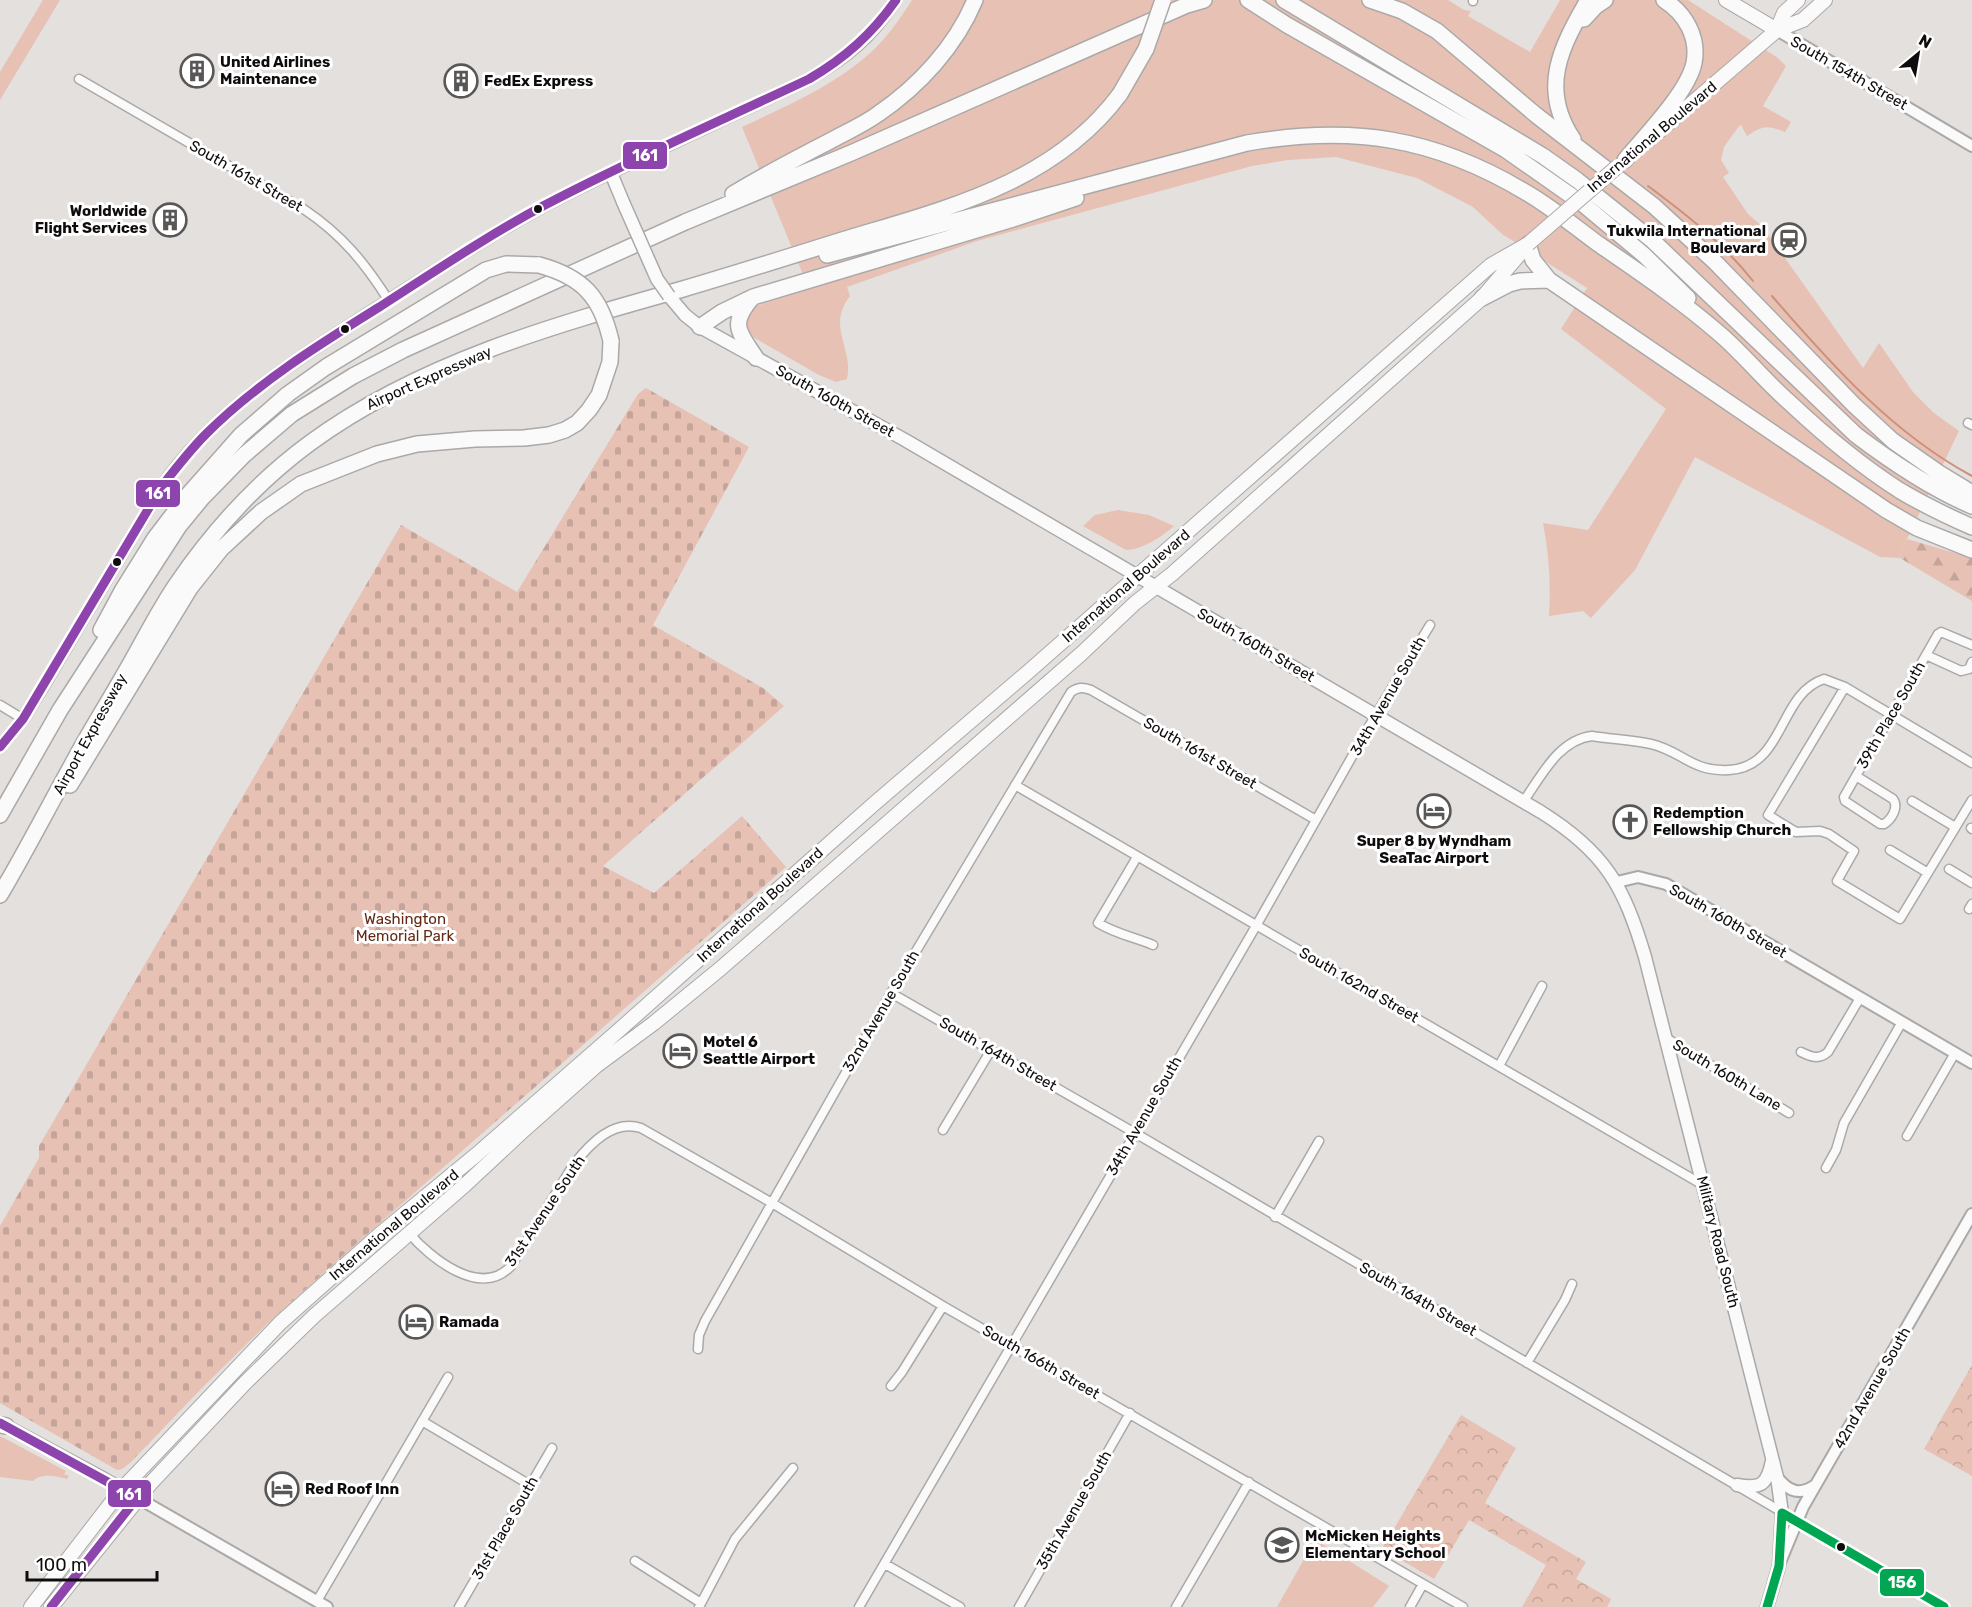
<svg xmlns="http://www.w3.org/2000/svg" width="1972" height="1607" viewBox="0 0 1972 1607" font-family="Rubik,sans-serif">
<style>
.green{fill:#e7c1b4}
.forest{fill:url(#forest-firs)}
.cemetery{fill:url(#cemetery-stones)}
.park{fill:url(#park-crowns)}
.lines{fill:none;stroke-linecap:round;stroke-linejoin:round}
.stream{stroke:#cd907a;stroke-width:2}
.minor-casing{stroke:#aba9a8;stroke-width:11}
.tertiary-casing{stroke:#aba9a8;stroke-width:14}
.secondary-casing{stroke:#aba9a8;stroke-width:15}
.primary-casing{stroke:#aba9a8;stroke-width:16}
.motorway-casing{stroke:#aba9a8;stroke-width:18}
.minor{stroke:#fbfafa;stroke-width:8}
.tertiary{stroke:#fbfafa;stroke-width:10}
.secondary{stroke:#fbfafa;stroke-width:12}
.primary{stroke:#fbfafa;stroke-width:14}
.motorway{stroke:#fbfafa;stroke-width:15}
.secondary-bridge-casing{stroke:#aba9a8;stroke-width:15;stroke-linecap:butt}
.primary-bridge-casing{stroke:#aba9a8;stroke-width:16;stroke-linecap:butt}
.motorway-bridge-casing{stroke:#aba9a8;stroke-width:18;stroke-linecap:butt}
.secondary-bridge{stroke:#fbfafa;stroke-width:12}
.primary-bridge{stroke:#fbfafa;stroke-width:14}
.motorway-bridge{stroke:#fbfafa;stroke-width:15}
.bus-1-casing{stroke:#fff;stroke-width:14}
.bus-2-casing{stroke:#fff;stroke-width:14}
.bus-1{stroke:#8e44ad;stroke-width:9}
.bus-2{stroke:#00a651;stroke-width:9}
.bus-dot{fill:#0e0c0c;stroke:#fff;stroke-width:2}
.labels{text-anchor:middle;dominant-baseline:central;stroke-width:6;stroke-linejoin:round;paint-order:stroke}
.poi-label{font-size:15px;font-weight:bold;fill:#0e0c0c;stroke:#fff;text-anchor:start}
.street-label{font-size:15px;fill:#0e0c0c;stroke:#fff}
.park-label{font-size:15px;fill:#632915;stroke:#fff}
.line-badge{stroke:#fff;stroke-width:2}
.badge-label{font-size:16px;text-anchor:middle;font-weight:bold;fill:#fff}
</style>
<defs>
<pattern id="forest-firs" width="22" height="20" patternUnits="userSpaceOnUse" patternTransform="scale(1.5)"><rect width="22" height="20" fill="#e7c1b4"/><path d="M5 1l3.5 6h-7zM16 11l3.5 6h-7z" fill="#c5a59a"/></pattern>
<pattern id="cemetery-stones" width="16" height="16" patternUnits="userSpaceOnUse" patternTransform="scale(1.5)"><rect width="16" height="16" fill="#e7c1b4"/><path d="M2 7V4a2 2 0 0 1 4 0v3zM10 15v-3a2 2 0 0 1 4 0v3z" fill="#c5a59a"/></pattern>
<pattern id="park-crowns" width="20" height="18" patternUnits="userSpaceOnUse" patternTransform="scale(1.5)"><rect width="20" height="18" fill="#e7c1b4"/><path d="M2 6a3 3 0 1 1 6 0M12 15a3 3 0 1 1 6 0" fill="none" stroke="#c5a59a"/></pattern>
</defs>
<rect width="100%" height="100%" fill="#e3e0de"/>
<path class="green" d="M43 0H60L0 100V72Z
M912 0H1448L1464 10 1471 11 1468 16 1530 52 1560 0H1688L1778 58 1786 66 1763 106 1791 122 1785 132C1768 125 1763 125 1747 136L1741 125 1739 126 1724 147 1721 160 1729 173 1723 177 1748 214 1763 227 1863 368 1879 343 1913 392 1934 413 1959 431 1907 539 1900 558 1880 557 1695 457 1635 570 1591 618 1583 611 1549 616C1551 584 1549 554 1543 523L1588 530 1666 409 1561 329 1587 288 1502 234 1473 207 1417 178 1336 157 1288 160 1252 166 977 241 847 287 850 296C826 327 854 348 847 379L836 382 819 375 753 337C744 327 747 319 753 307L809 289 742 127C786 106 832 87 869 54 886 39 900 19 912 0Z
M1118 510 1149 515 1174 526C1161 537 1144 549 1126 550L1083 526 1095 515Z
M0 1436 66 1471 64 1474 69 1476 67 1479C56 1476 42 1473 33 1481L0 1477Z
M1319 1542 1389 1586 1373 1607H1277L1312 1545Z"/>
<path class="forest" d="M1907 539 1972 558V601L1900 558Z"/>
<path class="cemetery" d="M646 388 749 447 653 625 763 688 784 706 603 866 654 893 742 816 786 867 356 1244 269 1322 201 1389 131 1462 122 1469 117 1470 0 1403V1226L39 1158V1146L401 525 517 592 638 394Z"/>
<path class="park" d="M1972 1365V1476L1924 1449Z
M1461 1415 1516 1448 1485 1503 1586 1562 1576 1579 1611 1599 1607 1607H1522L1546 1565 1469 1520 1434 1579 1382 1549Z"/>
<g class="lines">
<path class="stream" d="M1648 186C1687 215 1723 243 1753 281
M1772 296C1831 364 1892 433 1972 476"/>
<defs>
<path id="minor" d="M1473 1V0
M79 79 305 210C342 235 365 263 389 301
M1968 423 1972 425
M1972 645 1941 632 1938 634 1926 655 1961 671 1969 669 1972 662
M1845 687 1768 815 1796 832 1820 831 1829 834 1854 851 1837 881 1900 919 1972 800
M0 705 23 719
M1856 776 1893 799C1899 807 1892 819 1884 824H1880L1845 801 1844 797Z
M1856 776 1926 655
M1015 785 1703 1185
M1912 801 1955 827
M1523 802C1541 777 1558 740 1592 736 1611 739 1632 740 1651 744 1682 751 1691 772 1729 770 1785 767 1778 694 1824 679L1845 687 1972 763
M1971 828 1972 829
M1890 850 1928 873
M1137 857 1098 923C1116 934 1134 937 1153 945
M1949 869 1972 883
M1969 909 1972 904
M891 993 1135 1133 1944 1607
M1666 1038 1789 1113
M1801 1052C1811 1057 1819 1060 1828 1052L1860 998
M1499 1066 1542 986
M943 1130 991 1050
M1907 1136 1955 1053
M1826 1168 1836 1150 1844 1123 1902 1022
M1275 1217 1319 1141
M409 1233C430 1258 481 1299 511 1266L574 1164C590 1144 613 1119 641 1128L772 1203 943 1306 1463 1607
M698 1349 699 1335 705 1321 891 993 1071 692C1078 687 1083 687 1091 690L1316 820
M1527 1363 1565 1300 1572 1284
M891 1386 902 1372 943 1306
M422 1421 530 1485
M635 1561 701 1603
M885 1564 960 1607
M317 1601 448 1377
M459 1607 552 1448
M699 1607 735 1539 793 1468
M859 1607 1256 926 1375 716 1430 625
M1019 1607 1130 1413
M1176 1607 1249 1482
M1410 1607 1423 1584"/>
<path id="tertiary" d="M1777 30 1972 146
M0 747 23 719 42 688 162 486C215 410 293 362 369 313 434 272 499 228 567 194 647 154 729 117 809 79 849 56 870 38 896 0
M1617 882 1638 877 1666 884 1972 1063
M1 1423 105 1479 327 1607
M1777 1477C1788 1491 1799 1496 1814 1486
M1781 1560 1803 1507 1972 1214"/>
<path id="secondary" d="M611 173 623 202
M669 296 685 315 700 327 905 440 1541 812C1605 852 1624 886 1645 957L1777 1477 1782 1513 1779 1566 1767 1607
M1737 1485C1761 1489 1767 1485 1772 1461"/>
<path id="primary" d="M1726 0 1777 30
M1777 30 1784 13 1798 0
M1649 140 1777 30 1803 20 1825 0
M31 1607 122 1489 280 1323 379 1235 476 1155 618 1031 875 803 1028 672 1491 265 1528 244
M51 1607 150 1484 245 1383 314 1316 465 1185 524 1130 596 1066 654 1023 720 969 1081 654 1135 603 1172 574 1482 298 1523 250"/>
<path id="motorway" d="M1248 0 1287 25 1506 150 1583 204 1644 255 1688 298
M1284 0 1543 156 1577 180 1653 241 1856 435C1893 463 1930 488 1972 506
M1370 0 1402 11 1437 31 1536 115 1654 206 1715 262 1854 405 1893 441 1939 473 1972 493
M1584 19 1596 6 1605 0
M1573 139C1539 88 1561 47 1588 0
M1625 160C1645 136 1688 92 1694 63 1699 37 1685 13 1664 0
M733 194C764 175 797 158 830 141 846 132 863 125 878 114 919 86 956 46 975 0
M1528 244 1533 260 1549 280 1886 510 1917 528 1972 550
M827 255 1247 143C1353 125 1434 137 1527 193 1551 207 1574 226 1597 243 1639 272 1682 301 1721 335 1745 356 1765 381 1789 402 1823 434 1860 465 1899 490 1922 504 1947 516 1972 527
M752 298C729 325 739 332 756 358
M1482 298 1509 284 1520 281 1549 280
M700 327 722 312 753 297 1013 219 1076 198
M101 630 122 591 155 538 187 496 241 435 288 394 326 367 486 270 506 264 539 265
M70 785 190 588 221 549 261 512 301 484 377 454 417 444 475 439 524 438 549 435 565 430 577 423 589 410 599 395 610 362 611 341
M0 815 60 710 179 526 202 498 244 455 292 414 353 376 403 350 685 222 851 153 1187 5 1204 0
M0 895C26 851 49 806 74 761 90 731 108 703 125 673 142 644 157 613 176 585 212 532 257 482 310 443 419 363 554 325 683 289 734 274 785 258 836 242 939 210 1052 186 1120 94
M0 1425 6 1426"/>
</defs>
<use href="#minor" class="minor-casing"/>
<use href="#tertiary" class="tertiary-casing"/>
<use href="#secondary" class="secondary-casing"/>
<use href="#primary" class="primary-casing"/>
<use href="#motorway" class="motorway-casing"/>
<use href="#minor" class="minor"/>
<use href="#tertiary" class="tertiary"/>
<use href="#secondary" class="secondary"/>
<use href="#primary" class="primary"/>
<use href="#motorway" class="motorway"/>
<defs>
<path id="secondary-bridge" d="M623 202 657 279 669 296"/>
<path id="primary-bridge" d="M1528 244 1618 166"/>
<path id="motorway-bridge" d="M1120 94 1146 49 1163 0
M539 265C583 277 601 297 611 341"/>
</defs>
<use href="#secondary-bridge" class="secondary-bridge-casing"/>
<use href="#primary-bridge" class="primary-bridge-casing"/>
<use href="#motorway-bridge" class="motorway-bridge-casing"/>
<use href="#secondary-bridge" class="secondary-bridge"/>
<use href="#primary-bridge" class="primary-bridge"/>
<use href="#motorway-bridge" class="motorway-bridge"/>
<defs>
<path id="bus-1" d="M0 747 23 719 162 486C176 468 190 450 206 434 257 383 320 344 381 306 434 272 487 236 543 206 630 160 720 121 809 79 845 58 872 34 896 0
M0 1423 137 1498 51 1607"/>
<path id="bus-2" d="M1782 1513 1944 1607
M1767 1607 1779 1566 1782 1513"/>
</defs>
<use href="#bus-1" class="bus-1-casing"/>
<use href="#bus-2" class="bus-2-casing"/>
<use href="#bus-1" class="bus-1"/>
<use href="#bus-2" class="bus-2"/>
</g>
<defs>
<symbol id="building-ring" viewBox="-11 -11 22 22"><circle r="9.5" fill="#fff" stroke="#595656" stroke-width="1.5"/><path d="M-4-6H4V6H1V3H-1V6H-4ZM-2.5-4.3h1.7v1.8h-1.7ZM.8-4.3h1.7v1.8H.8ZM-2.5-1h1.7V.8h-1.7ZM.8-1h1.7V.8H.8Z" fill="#595656"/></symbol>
<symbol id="station-ring" viewBox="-11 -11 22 22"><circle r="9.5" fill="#fff" stroke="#595656" stroke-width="1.5"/><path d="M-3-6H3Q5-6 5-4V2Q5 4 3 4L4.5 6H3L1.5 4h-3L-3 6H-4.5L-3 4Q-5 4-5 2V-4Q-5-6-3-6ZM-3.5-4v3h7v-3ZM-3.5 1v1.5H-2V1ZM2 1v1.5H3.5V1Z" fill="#595656"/></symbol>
<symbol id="hotel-ring" viewBox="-11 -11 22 22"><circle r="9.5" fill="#fff" stroke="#595656" stroke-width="1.5"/><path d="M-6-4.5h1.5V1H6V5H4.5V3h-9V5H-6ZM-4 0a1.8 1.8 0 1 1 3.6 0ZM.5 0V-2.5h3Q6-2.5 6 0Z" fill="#595656"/></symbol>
<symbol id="church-ring" viewBox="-11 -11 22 22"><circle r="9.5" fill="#fff" stroke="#595656" stroke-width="1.5"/><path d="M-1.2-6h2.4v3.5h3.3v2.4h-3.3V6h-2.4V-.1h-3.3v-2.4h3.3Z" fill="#595656"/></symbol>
<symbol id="school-ring" viewBox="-11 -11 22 22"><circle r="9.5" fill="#fff" stroke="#595656" stroke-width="1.5"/><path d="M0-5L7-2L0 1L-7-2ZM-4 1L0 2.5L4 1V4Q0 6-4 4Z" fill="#595656"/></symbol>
</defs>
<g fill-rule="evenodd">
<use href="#building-ring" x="178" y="52" width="38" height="38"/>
<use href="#building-ring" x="442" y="62" width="38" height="38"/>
<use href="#building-ring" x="151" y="201" width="38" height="38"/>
<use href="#station-ring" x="1770" y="221" width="38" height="38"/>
<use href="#hotel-ring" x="1415" y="792" width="38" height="38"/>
<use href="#church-ring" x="1611" y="803" width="38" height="38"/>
<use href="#hotel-ring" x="661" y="1032" width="38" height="38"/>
<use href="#hotel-ring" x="397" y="1303" width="38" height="38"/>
<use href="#hotel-ring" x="263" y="1470" width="38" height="38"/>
<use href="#school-ring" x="1263" y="1526" width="38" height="38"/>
</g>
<g class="bus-dot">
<circle cx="538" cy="209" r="5"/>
<circle cx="345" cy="329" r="5"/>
<circle cx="117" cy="562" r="5"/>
<circle cx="1841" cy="1547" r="5"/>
</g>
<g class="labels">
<g class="poi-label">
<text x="220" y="62">United Airlines<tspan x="220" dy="17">Maintenance</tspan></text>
<text x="484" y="81">FedEx Express</text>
<text x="147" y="211" text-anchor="end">Worldwide<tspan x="147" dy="17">Flight Services</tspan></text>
<text x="1766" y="231" text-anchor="end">Tukwila International<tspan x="1766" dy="17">Boulevard</tspan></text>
<text x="1653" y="813">Redemption<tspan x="1653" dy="17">Fellowship Church</tspan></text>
<text x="1434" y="841" text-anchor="middle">Super 8 by Wyndham<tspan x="1434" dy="17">SeaTac Airport</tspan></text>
<text x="703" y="1042">Motel 6<tspan x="703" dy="17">Seattle Airport</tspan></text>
<text x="439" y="1322">Ramada</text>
<text x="305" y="1489">Red Roof Inn</text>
<text x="1305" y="1536">McMicken Heights<tspan x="1305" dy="17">Elementary School</tspan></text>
</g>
<g class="street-label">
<text transform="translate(1849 73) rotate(30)">South 154th Street</text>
<text transform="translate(1652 137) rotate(-40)">International Boulevard</text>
<text transform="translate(246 176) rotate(30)">South 161st Street</text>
<text transform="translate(429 378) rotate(-24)">Airport Expressway</text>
<text transform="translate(835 401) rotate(29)">South 160th Street</text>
<text transform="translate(1126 586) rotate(-41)">International Boulevard</text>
<text transform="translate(1256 645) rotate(30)">South 160th Street</text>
<text transform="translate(1388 696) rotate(-60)">34th Avenue South</text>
<text transform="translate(1891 715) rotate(-60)">39th Place South</text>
<text transform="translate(90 734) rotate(-61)">Airport Expressway</text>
<text transform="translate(1200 753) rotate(30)">South 161st Street</text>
<text transform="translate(760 905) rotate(-42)">International Boulevard</text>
<text transform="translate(1728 921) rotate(30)">South 160th Street</text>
<text transform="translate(1359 985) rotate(30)">South 162nd Street</text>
<text transform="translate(881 1011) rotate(-60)">32nd Avenue South</text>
<text transform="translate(998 1054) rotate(30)">South 164th Street</text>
<text transform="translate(1727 1075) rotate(31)">South 160th Lane</text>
<text transform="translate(1144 1116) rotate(-60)">34th Avenue South</text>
<text transform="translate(545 1211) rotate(-56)">31st Avenue South</text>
<text transform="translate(394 1225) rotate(-40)">International Boulevard</text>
<text transform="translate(1718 1242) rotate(76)">Military Road South</text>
<text transform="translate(1418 1299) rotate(30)">South 164th Street</text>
<text transform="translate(1041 1362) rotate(30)">South 166th Street</text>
<text transform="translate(1872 1388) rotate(-60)">42nd Avenue South</text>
<text transform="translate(1074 1510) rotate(-60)">35th Avenue South</text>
<text transform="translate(505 1528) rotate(-60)">31st Place South</text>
</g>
<g class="park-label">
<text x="405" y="919">Washington<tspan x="405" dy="17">Memorial Park</tspan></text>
</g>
</g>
<g class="line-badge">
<rect x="622" y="141" width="46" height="29" rx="6" fill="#8e44ad"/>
<rect x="135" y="479" width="46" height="29" rx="6" fill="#8e44ad"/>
<rect x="107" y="1479" width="45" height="29" rx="6" fill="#8e44ad"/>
<rect x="1879" y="1568" width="46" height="29" rx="6" fill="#00a651"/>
</g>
<g class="badge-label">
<text x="645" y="161">161</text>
<text x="158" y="499">161</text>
<text x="129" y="1500">161</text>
<text x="1902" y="1588">156</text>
</g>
<g transform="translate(1918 54) rotate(30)" stroke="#ffffff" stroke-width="4.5" paint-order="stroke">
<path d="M0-4.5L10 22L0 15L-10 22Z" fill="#0e0c0c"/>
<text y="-9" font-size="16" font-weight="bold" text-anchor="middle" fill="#0e0c0c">N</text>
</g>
<path d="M27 1571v9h130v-9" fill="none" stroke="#0e0c0c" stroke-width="3"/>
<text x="36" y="1571" font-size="18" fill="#0e0c0c" stroke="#ffffff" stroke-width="4.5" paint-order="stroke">100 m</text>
</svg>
